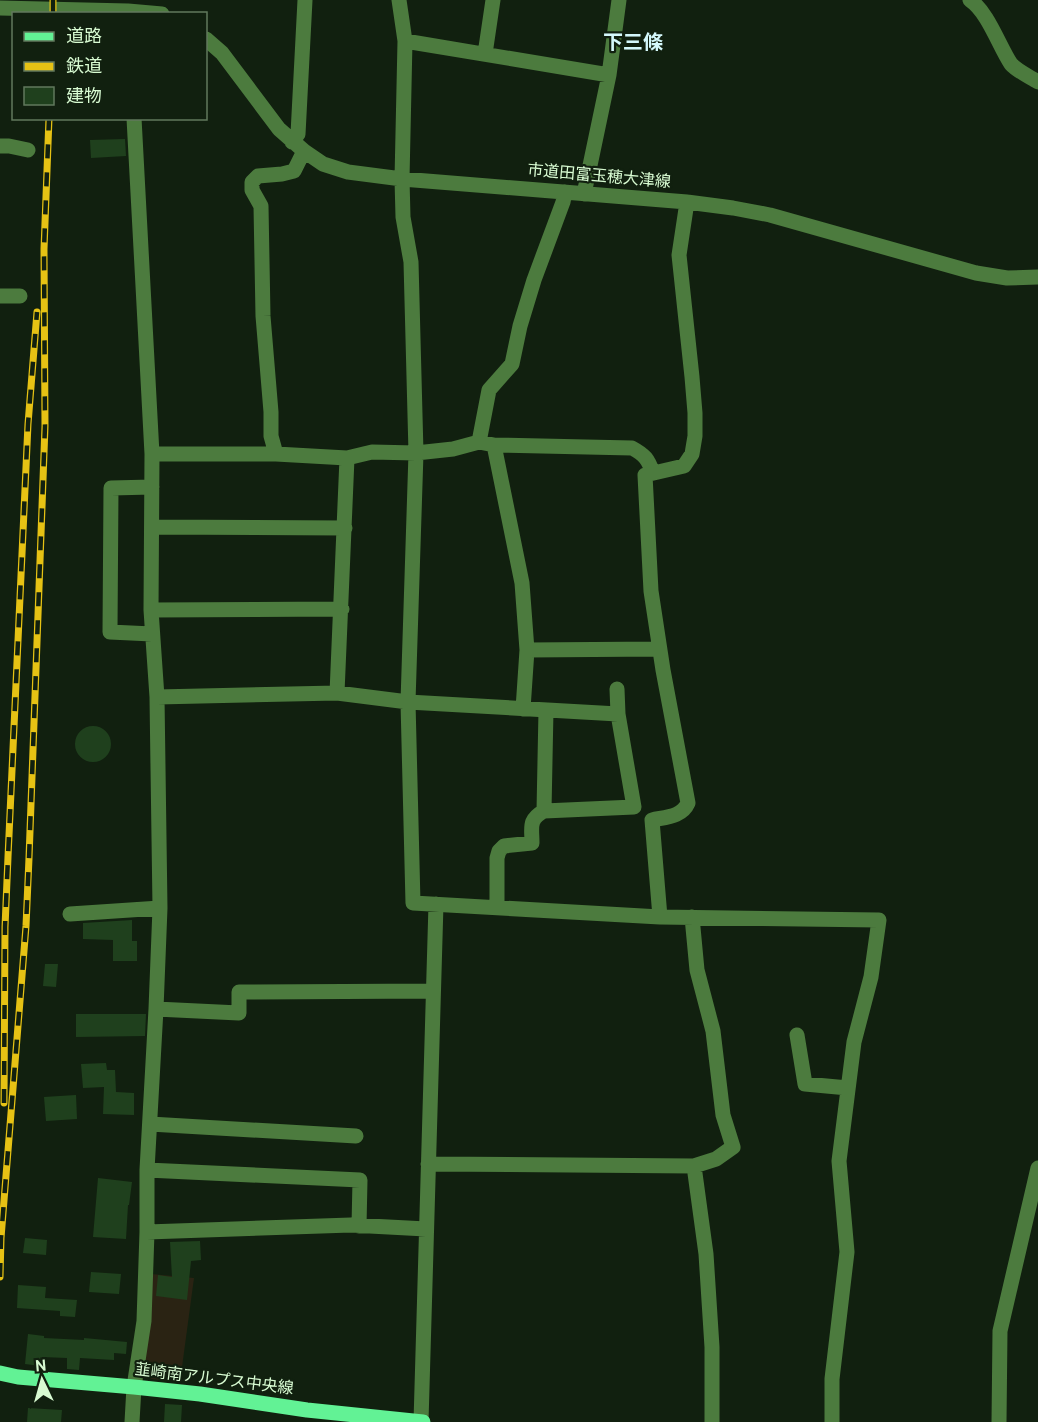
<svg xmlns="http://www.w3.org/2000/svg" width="1038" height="1422" viewBox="0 0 1038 1422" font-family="Overpass,'Noto Sans JP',sans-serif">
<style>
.green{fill:#2a2313}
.building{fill:#1f401d}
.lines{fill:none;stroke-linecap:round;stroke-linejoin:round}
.minor{stroke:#4c7b3e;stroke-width:15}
.major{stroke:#62f295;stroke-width:15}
.rail-casing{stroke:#e6c214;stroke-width:7}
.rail{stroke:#11200f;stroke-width:4.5;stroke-dasharray:14;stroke-linecap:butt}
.labels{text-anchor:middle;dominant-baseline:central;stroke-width:4.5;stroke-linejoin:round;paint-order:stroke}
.street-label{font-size:16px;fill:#d8fbd2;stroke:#11200f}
.quarter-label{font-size:20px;font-weight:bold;fill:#d4f8fb;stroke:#11200f}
</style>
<rect width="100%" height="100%" fill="#11200f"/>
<path class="green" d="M151 1274 194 1278 180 1382 142 1378Z"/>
<path class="building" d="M125 139 126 156 91 158 90 140Z
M75 744a18 18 0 1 1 36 0a18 18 0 1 1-36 0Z
M132 920V941H137V961H113V940L83 939V923Z
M45 964H58L56 987 43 986Z
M76 1014H146L145 1036 76 1037Z
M106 1063 107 1070H115L116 1092 134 1093V1115L103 1114 104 1087 83 1088 81 1064Z
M76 1095 77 1119 46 1121 44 1097Z
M98 1178 132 1182 129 1205H128L126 1239 93 1237Z
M25 1238 47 1240 46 1255 23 1253Z
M200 1241 201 1260 191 1261 187 1300 156 1296 158 1275 172 1277 170 1242Z
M91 1272 121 1274 119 1294 89 1292Z
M18 1285 46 1287 45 1298 77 1300 75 1317 60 1316V1311L17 1308Z
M28 1334 44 1336V1338L84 1340V1338L127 1342 126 1354 114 1353V1360L80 1358 79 1370 67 1369V1358L42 1357 41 1366 25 1364Z
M165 1404 182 1405 181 1422H164Z
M28 1408 62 1410 61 1422H27Z"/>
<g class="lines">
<path class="minor" d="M399 0 405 41 402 179 403 217 411 262 416 453 408 702 413 903 660 917 879 920 871 977 854 1042 839 1161 847 1252 832 1379V1422
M970 0C988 12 999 46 1011 64 1017 71 1030 77 1038 82
M0 8 128 11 162 14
M206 39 222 53 279 129 304 151 323 164 348 172 402 179 687 202 733 208 770 215 976 273 1007 278 1038 277
M405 41 609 75
M485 54 493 0
M292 142 298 134 305 0
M0 146H9L28 150
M584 194 609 75 619 0
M0 296H20
M479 442 489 390 512 364 520 326 534 280 563 202 565 192
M494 445 522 583 527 650 660 649
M152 454H276L347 458 337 693
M276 454 271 436V412L263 316 261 206 252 190V182L258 176 282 174 294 171 304 151
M347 458 372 452 416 453 453 449 479 442 494 445 632 448C645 455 648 459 653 473
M152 487 111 488 110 632 152 634
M152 527 345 528
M151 610 342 609
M157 697 337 693 408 702 618 714
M523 709 527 650
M544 811 634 807 618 714 617 689
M497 907V858L499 851 504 846 532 843C532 827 528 820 544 811L546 710
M70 914 160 908
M660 917 652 820C665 817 682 817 688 803L663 670 651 591 645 475 684 466 692 454 695 436V413L692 377 679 255 687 202
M156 1009 239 1013V992L433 991
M797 1035 805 1084 848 1088
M150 1124 356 1136
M428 1164 694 1166 716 1159 733 1147 723 1115 713 1031 697 970 692 917
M694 1166 706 1254 712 1347V1422
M147 1170 360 1180 359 1226
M147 1232 351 1225 426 1229
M132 1422 134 1387 144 1321 147 1232V1170L156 1009 160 908 157 697 151 610 152 454 134 118
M421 1422 436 904
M999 1422 1000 1331 1038 1168"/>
<path class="major" d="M0 1373 18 1377 134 1387 200 1394 307 1410 423 1422"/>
<defs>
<path id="rail" d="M53 14V0
M4 1103 5 927 8 857 28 424 37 312
M0 1277 1 1238 26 926 29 858 45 426 44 249 49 118"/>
</defs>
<use href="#rail" class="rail-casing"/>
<use href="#rail" class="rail"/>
</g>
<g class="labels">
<g class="street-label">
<text transform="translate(599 177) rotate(5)">市道田富玉穂大津線</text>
<text transform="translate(214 1380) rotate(7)">韮崎南アルプス中央線</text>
</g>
<g class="quarter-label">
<text x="633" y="44">下三條</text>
</g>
</g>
<rect x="12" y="12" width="195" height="108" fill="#11200f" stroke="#61785d" stroke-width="1.5"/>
<rect x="24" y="32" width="30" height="9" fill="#62f295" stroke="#61785d" stroke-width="1.5"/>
<text x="66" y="42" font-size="18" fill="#d8fbd2">道路</text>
<rect x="24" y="62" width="30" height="9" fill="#e6c214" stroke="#61785d" stroke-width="1.5"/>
<text x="66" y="72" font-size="18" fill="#d8fbd2">鉄道</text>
<rect x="24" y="87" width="30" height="18" fill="#1f401d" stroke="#61785d" stroke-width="1.5"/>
<text x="66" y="102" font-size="18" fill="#d8fbd2">建物</text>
<g transform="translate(42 1380) rotate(355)" stroke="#11200f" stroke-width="4.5" paint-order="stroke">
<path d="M0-4.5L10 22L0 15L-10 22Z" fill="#d8fbd2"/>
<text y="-9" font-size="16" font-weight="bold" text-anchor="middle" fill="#d8fbd2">N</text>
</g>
</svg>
